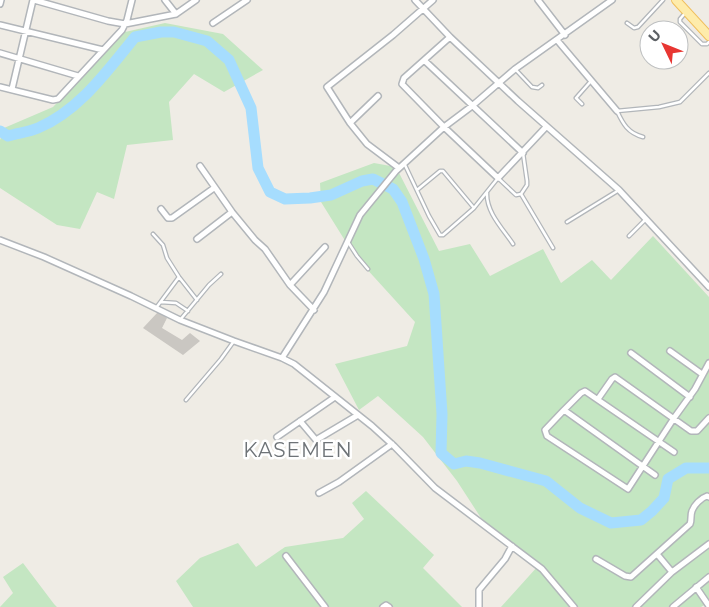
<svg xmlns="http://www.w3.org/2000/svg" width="709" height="607" viewBox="0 0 709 607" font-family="Montserrat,sans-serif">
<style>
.green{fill:#c4e6c2}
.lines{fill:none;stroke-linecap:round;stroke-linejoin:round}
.river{stroke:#a6ddfe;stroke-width:11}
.building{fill:#cac7c2}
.service-casing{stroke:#b2b6ba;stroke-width:5}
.minor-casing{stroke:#b2b6ba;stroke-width:8}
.primary-casing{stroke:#f0bf5d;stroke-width:10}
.service{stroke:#fff;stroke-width:2.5}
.minor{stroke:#fff;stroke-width:5}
.primary{stroke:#feecab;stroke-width:8}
.labels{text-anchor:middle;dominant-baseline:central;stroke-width:5;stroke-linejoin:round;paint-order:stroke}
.quarter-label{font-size:20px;letter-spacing:1px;fill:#6e7377;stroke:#fff}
</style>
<rect width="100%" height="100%" fill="#efece5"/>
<path class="green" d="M165 23 223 34 263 70 224 92 194 74 169 102 173 140 127 145 114 199 97 192 80 229 57 225 0 188V140L4 128 53 107 125 32Z
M374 163 396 167 439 251 470 244 490 276 543 249 561 283 592 260 611 280 653 236 709 297V602L701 607H501L538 566 481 518 457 481 423 437 378 396 359 410 335 364 407 346 415 322 354 255 321 202 320 183Z
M366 491 434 555 423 568 462 607H193L176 581 200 558 238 543 256 567 285 547 343 538 364 519 352 503Z
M23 563 54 604 57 607H0L13 593 3 577Z"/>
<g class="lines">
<path class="river" d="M0 131 8 136C18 133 29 132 38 128 79 111 108 70 135 37L161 32H174L207 41 229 60 251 108 258 168 270 192 285 199 310 198 331 195 362 181 373 179 393 189 402 202 424 259 434 294 442 414 441 453 454 464 466 461 480 463 546 481 580 508 611 523 641 520 652 511 664 498 668 479 686 468H709"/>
</g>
<path class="building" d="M158 312 167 318 162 328 182 340 190 333 200 341 183 355 143 328Z"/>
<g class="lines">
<defs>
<path id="service" d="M686 12 680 19V22L702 44H707L709 42
M627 23 634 28 638 27 663 0
M515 69 532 87 538 88 542 85
M582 104 576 98 591 81
M643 137C628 133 623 124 617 111L659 107 680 102 709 73
M404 163 429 216 440 235H443L474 208 498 178 516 195 521 194
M417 190 440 171H443L474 208
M487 193C486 212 503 229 513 244
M521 194 553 248
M521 194 527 185V181L523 153
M567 222 619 190
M153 234 163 245 167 258 179 277 156 308
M629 236 645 220
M348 242 357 256 368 269
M179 277 197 300
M161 302 176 303 188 311
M180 320 209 285 221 274
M186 400 221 359 234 341"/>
<path id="minor" d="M34 0 108 21 125 24 176 14 196 0
M165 0 176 14
M415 0 450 37 518 101 619 190 709 287
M538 0 565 35
M0 4 1 0
M213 23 247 0
M0 25 103 50
M450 37 404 78 402 84 444 127 498 178 546 127
M557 40 617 111
M0 53 78 76
M425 61 523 153
M0 87 53 100 58 99 122 30 127 20 132 0
M12 89 33 0
M378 96 350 123 327 87 393 35 433 0
M350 123 367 144 399 168
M200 166 232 212 255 240 265 249 290 285 314 310
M161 209 168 218H172L214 188
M197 239 232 212
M0 240 44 257 131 296 180 320 234 341 282 358 294 364 372 426 394 446 435 488 542 569 574 607
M290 285 325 247
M670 351 702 374
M631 353 690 397
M282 358 324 292 360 215 396 171 444 127 472 106 515 69 612 0
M598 399 612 379 615 377 691 431H697L709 418
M564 410 545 430 547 436 628 489 674 418 695 389 709 363
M300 421 316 440 358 415
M277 437 335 397
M655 475 564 410 581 393 585 391 674 452
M319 493 339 482 392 444
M657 554 672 572
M286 556 325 607
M596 559 625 576 631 577 690 524C692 519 690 516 692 511 694 505 701 498 707 496L709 497
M696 587 709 606
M383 607 386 605 389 607
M479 607V590L505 559 512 546
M636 607 672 572 709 544
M673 607 709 577"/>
<path id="primary" d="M676 0 709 36"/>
</defs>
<use href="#service" class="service-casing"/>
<use href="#minor" class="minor-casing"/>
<use href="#primary" class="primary-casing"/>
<use href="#service" class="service"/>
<use href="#minor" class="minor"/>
<use href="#primary" class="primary"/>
</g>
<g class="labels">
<g class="quarter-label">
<text x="298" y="450">KASEMEN</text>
</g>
</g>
<g transform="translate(664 45) rotate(313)"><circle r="24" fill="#ffffff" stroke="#bec0c1"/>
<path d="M0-4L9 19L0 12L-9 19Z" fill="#e83632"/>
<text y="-8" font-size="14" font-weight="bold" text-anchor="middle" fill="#5d6165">U</text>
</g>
</svg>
